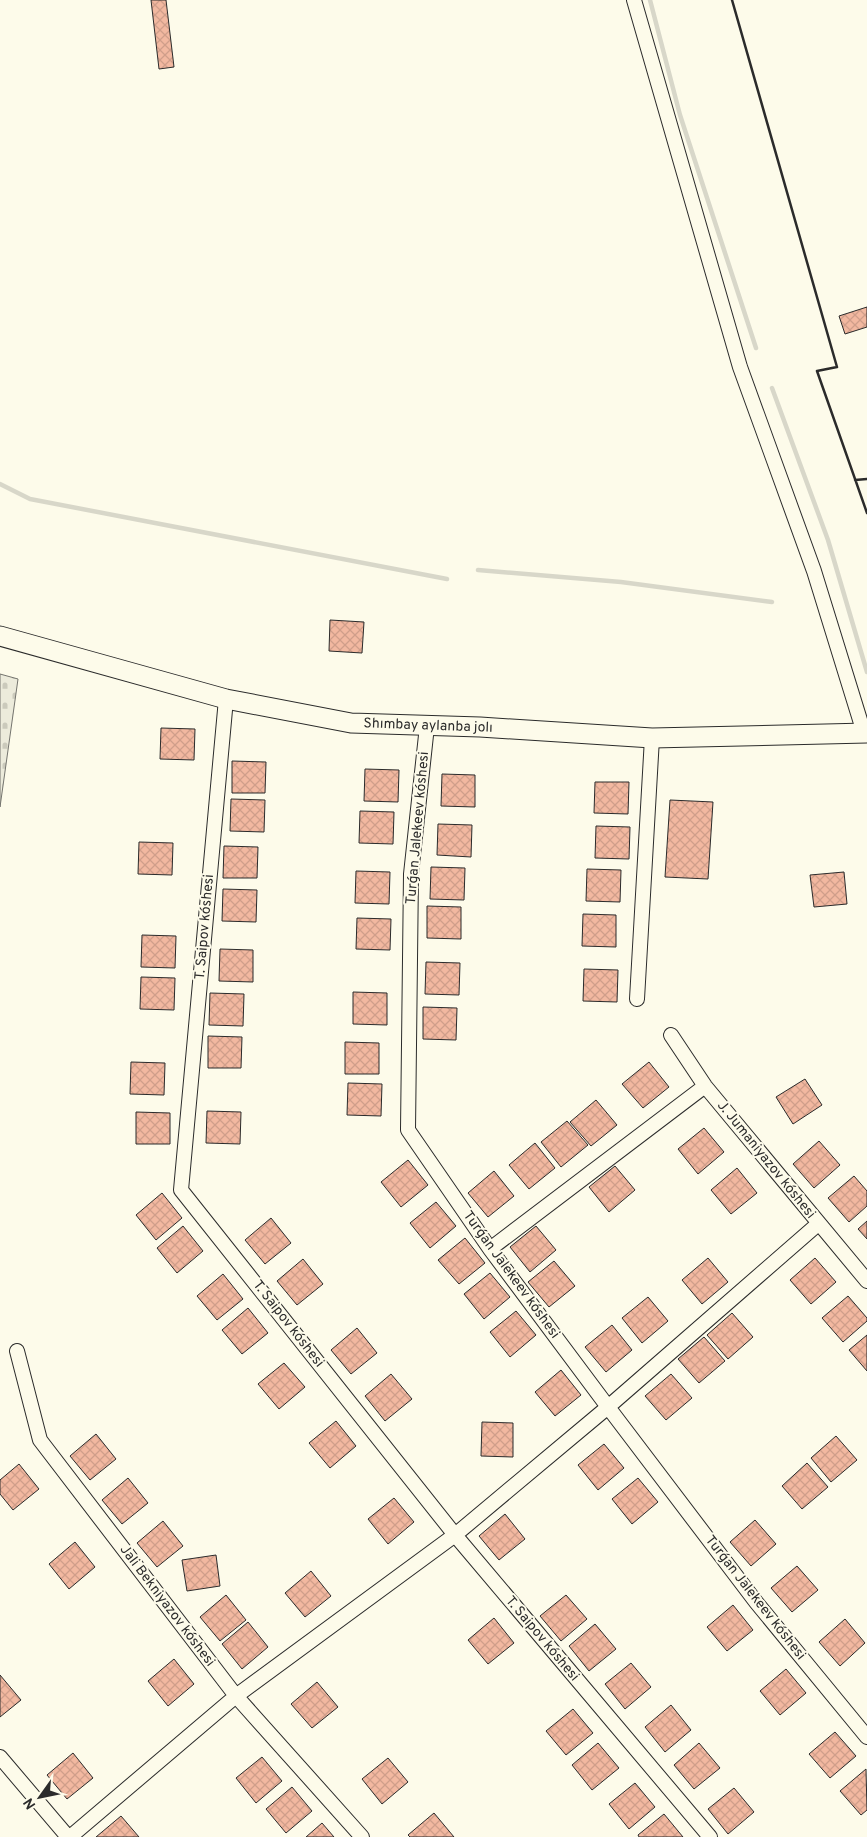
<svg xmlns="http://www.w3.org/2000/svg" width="867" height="1837" viewBox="0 0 867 1837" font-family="Overpass,sans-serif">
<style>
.cemetery{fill:url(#cemetery-stones);stroke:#74746e}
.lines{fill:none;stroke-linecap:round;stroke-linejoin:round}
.stream{stroke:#d8d7c9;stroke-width:4.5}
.building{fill:url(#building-cross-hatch);stroke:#2b2b2b}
.street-casing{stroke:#2b2b2b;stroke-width:16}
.secondary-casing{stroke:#2b2b2b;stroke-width:21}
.street{stroke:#fdfbea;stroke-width:14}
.secondary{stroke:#fdfbea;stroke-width:19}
.wall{stroke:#2b2b2b;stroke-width:2.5}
.labels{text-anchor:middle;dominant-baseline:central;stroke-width:4;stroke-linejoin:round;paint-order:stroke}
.street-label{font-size:14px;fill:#2b2b2b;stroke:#fdfbea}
</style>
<defs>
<pattern id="cemetery-stones" width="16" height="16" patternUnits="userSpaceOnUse" patternTransform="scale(1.25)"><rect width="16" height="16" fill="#ecebdb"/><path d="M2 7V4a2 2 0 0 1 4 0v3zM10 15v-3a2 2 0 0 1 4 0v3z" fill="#cbcabc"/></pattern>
<pattern id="building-cross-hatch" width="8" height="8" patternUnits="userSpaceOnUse" patternTransform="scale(1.25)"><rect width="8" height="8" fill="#f2b8a0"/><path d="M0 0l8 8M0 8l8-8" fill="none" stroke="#d09e8a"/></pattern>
</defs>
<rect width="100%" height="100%" fill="#fdfbea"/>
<path class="cemetery" d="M0 674 18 679 0 807Z"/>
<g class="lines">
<path class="stream" d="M650 0 680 115 756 348
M772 388 828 540 867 672
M0 484 30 499 447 579
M478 570 621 582 772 602"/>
</g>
<path class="building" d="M151 0H166L174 67 159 69Z
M867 307V327L845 334 839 316Z
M330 620 364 622 362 653 329 651Z
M161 728 195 729 194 760 160 759Z
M232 761 266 762 265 793H232Z
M365 769 399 770 398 802 364 801Z
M442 774 475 775V807L441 806Z
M595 782H629L628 814 594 813Z
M231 799 265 800 264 832 230 831Z
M670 800 713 802 708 879 665 877Z
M360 811 394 812 393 844 359 843Z
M438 824 472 825 471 857 437 855Z
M596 826 630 827 629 859 595 858Z
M139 842 173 843 172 875 138 874Z
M224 846 258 847 257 878H223Z
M431 867 465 868 464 900 430 899Z
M587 869 621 870 620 902 586 901Z
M356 871 390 872 389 904 355 903Z
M844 872 847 904 814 907 810 875Z
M223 889 257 890 256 922 222 921Z
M427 906 461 907V939L427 938Z
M583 914 616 915V947L582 946Z
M357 918 391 919 390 950 356 949Z
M142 935 176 936 175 968 141 967Z
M220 949 253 950V982L219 981Z
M426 962 460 963 459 995 425 994Z
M584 969 618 970 617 1002 583 1001Z
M141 977 175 978 174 1010 140 1009Z
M353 992 387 993V1025L353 1024Z
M210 993 244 994 243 1026 209 1025Z
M423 1007 457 1008 456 1040 423 1039Z
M208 1036 242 1037 241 1068H208Z
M345 1042 379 1043V1074H345Z
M131 1062 165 1063 164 1095 130 1094Z
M649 1062 669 1087 643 1108 622 1084Z
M805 1079 822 1105 793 1124 776 1097Z
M348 1083 382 1084 381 1116 347 1115Z
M596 1100 617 1125 591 1146 570 1122Z
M207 1111 241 1112 240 1144 206 1143Z
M136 1112 170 1113V1144H136Z
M567 1121 588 1145 561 1167 541 1142Z
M704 1128 724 1152 698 1174 678 1149Z
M819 1141 840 1165 814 1188 793 1164Z
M535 1143 555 1168 529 1189 509 1165Z
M408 1160 428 1185 401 1207 381 1182Z
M615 1166 635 1190 609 1212 589 1187Z
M737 1168 757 1193 731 1214 711 1190Z
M494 1171 514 1196 488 1217 468 1193Z
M854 1176 867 1191V1206L849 1222 828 1198Z
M162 1193 182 1218 156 1240 136 1215Z
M436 1202 456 1226 430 1248 410 1223Z
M271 1218 291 1243 265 1264 245 1240Z
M867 1221V1239L858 1229Z
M183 1226 203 1251 177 1273 157 1248Z
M536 1226 556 1250 530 1272 510 1247Z
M465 1238 485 1263 459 1284 438 1260Z
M708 1258 728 1282 702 1304 682 1280Z
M815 1258 836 1282 811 1304 790 1280Z
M303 1259 323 1284 297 1305 277 1281Z
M554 1261 575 1286 549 1307 528 1282Z
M490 1273 510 1297 484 1319 464 1294Z
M223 1274 243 1299 217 1320 197 1296Z
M848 1296 867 1318V1321L843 1342 822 1318Z
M648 1297 668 1321 642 1343 622 1318Z
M248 1308 268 1333 242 1354 222 1330Z
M516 1311 536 1335 510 1357 490 1332Z
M732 1313 753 1337 728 1359 707 1335Z
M612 1325 632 1350 606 1372 585 1347Z
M357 1328 377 1353 351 1374 331 1350Z
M867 1335V1371L849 1350Z
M704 1337 725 1361 699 1383 678 1359Z
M284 1363 305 1387 279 1409 258 1384Z
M561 1370 581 1395 555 1416 535 1392Z
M391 1374 412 1399 385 1421 365 1396Z
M671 1374 692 1398 666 1420 645 1396Z
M336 1421 356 1446 330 1468 309 1443Z
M482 1422 513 1423V1457L481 1456Z
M96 1434 116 1459 90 1480 70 1456Z
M836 1436 857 1460 831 1482 811 1458Z
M604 1444 624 1468 598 1490 578 1465Z
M807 1463 828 1487 802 1509 782 1486Z
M19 1464 39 1489 13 1510 0 1494V1480Z
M128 1478 148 1503 122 1524 102 1500Z
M638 1478 658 1502 632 1524 612 1499Z
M394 1498 414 1522 388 1544 368 1519Z
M505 1514 525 1539 499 1560 479 1536Z
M755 1520 776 1544 751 1566 730 1542Z
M163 1521 183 1546 157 1567 137 1543Z
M75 1542 95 1567 69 1589 49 1564Z
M216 1555 220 1586 187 1591 182 1560Z
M797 1566 818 1590 792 1612 771 1588Z
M311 1571 331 1596 305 1617 285 1593Z
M226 1595 246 1620 220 1641 200 1617Z
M566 1595 587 1619 561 1641 540 1616Z
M733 1605 753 1630 727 1651 707 1627Z
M494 1618 514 1643 488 1664 468 1640Z
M845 1619 865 1643 840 1666 819 1642Z
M248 1622 268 1647 242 1669 222 1644Z
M595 1624 616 1649 589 1671 569 1646Z
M174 1659 194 1684 168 1706 148 1681Z
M631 1663 651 1687 625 1709 605 1684Z
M786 1669 806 1693 780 1715 760 1691Z
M0 1675 21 1700 0 1717Z
M317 1682 338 1707 312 1728 291 1704Z
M671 1705 691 1730 665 1752 645 1727Z
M573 1709 593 1733 566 1755 546 1731Z
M835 1732 856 1756 830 1778 809 1754Z
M598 1743 619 1768 592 1790 572 1765Z
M699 1743 720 1768 694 1789 674 1765Z
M73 1753 93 1778 67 1799 47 1775Z
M262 1757 282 1781 256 1803 236 1778Z
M388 1758 408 1782 382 1804 362 1779Z
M866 1769 867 1810 861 1815 840 1791Z
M635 1783 655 1807 629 1829 609 1804Z
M292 1787 312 1811 286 1833 266 1809Z
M734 1788 754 1812 728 1834 708 1809Z
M434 1813 454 1837H410L408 1835Z
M664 1814 683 1837H639L638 1835Z
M121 1816 139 1837H96Z
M322 1823 334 1837H306Z"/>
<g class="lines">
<defs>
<path id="street" d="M634 0 740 367 814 571 864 733
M226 699 181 1190 455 1535 710 1837
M427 726 411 874 408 1130 490 1249 608 1407 756 1602 867 1737
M637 999 652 738
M671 1035 705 1086 867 1281
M490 1249 705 1086
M17 1351 40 1440 236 1696 362 1837
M0 1757 68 1837
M70 1837 236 1696 455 1535 608 1407 818 1224"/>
<path id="secondary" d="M0 636 226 699 351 723 480 727 652 738 867 733"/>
</defs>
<use href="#street" class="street-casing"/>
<use href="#secondary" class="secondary-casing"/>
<use href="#street" class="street"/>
<use href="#secondary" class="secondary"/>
<path class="wall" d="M732 0 837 367 817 371 867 513
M855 480 867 479"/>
</g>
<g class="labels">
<g class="street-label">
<text transform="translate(428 726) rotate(2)">Shımbay aylanba jolı</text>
<text transform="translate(418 828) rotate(-85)">Turǵan Jalekeev kóshesi</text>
<text transform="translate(205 927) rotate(-85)">T. Saipov kóshesi</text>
<text transform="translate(766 1160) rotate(51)">J. Jumaniyazov kóshesi</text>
<text transform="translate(511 1275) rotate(54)">Turǵan Jalekeev kóshesi</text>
<text transform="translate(288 1324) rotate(52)">T. Saipov kóshesi</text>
<text transform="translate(755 1598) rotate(52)">Turǵan Jalekeev kóshesi</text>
<text transform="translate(167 1606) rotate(53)">Jali Bekniyazov kóshesi</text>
<text transform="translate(542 1639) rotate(50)">T. Saipov kóshesi</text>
</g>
</g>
<g transform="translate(40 1797) rotate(237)" stroke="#fdfbea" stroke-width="4" paint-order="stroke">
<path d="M0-4L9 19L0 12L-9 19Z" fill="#2b2b2b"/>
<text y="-8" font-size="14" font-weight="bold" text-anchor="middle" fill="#2b2b2b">N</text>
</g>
</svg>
